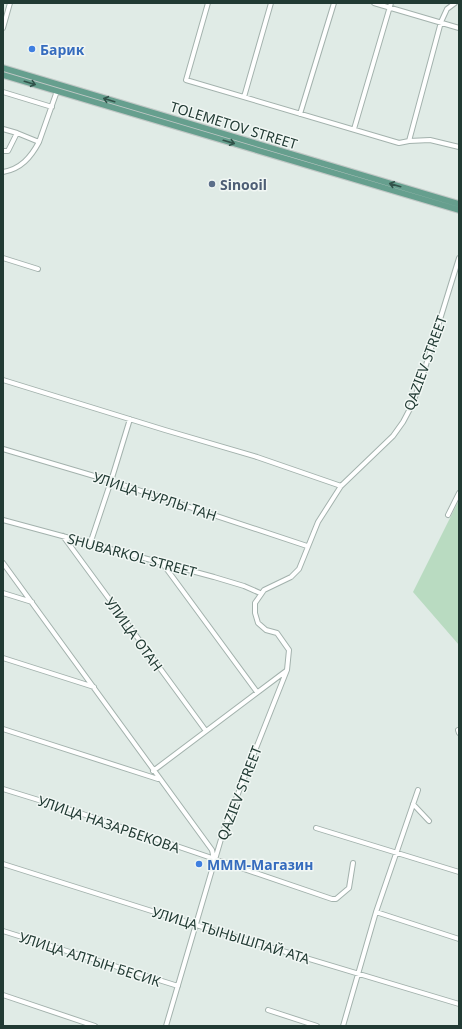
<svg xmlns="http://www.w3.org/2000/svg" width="462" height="1029" viewBox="0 0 462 1029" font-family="'Noto Sans',sans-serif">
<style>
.green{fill:#b9dbc1}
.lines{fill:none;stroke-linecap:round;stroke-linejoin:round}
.minor-casing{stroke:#a3b2ad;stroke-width:6}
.major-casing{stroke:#c1c8c6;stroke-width:8}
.minor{stroke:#fff;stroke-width:4}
.major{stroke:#669f8e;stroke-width:5.5}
.oneway{stroke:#32534a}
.shop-dot{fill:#3f7fe0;stroke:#f1f7f4;stroke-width:1.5}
.service-dot{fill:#5c6f8a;stroke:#f1f7f4;stroke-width:1.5}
.labels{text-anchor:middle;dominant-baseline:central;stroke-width:3;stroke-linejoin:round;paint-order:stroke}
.shop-label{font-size:14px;font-weight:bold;fill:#366cbe;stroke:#f1f7f4;text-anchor:start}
.street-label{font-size:14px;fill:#213a33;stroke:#f1f7f4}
.service-label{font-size:14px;font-weight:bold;fill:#4e5e75;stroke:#f1f7f4;text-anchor:start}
</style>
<rect width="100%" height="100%" fill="#e0ebe6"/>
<path class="green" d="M459 500V645L413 592Z"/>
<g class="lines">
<defs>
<path id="minor" d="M208 3 186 80 399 143 409 141
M374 3 459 28
M455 3 447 9 441 22 409 141 430 140 459 147
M3 28 10 3
M3 92 52 107
M244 97 271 3
M300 114 334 3
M3 129 17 133
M354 129 391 3
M3 151H8L17 133 39 142 57 91
M3 172C21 169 31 157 39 142
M3 258 38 269
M3 380 165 430 257 457 341 486
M3 449 111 481 307 546
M448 515 459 493
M3 520 214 577 244 586 260 593
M63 536 206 731
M90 544 111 481 130 419
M3 563 212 850 214 859
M163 564 257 692
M3 593 32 602
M3 658 94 687
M3 729 158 779
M458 730 459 733
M153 771 286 671
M3 789 71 810 332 899H336L349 888 353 863
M413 804 429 821
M316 828 459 872
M3 864 196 925 459 1004
M376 912 459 939
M3 931 178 986
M3 995 95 1026
M268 1010 317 1026
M166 1026 224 829 287 670 289 650 277 633 266 630 258 623 255 613V603L264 590 291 577 299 569 318 522 341 486 393 436 403 422 412 405 421 381 459 258
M343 1026 376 912 418 790"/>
<path id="major" d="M3 68 459 204
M3 75 459 210"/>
</defs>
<use href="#minor" class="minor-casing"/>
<use href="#major" class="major-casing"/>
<use href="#minor" class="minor"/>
<use href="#major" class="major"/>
</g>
<defs><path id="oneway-shaft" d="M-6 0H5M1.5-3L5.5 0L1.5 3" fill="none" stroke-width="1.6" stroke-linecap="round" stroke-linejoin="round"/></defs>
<g class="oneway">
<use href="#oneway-shaft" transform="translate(30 83) rotate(17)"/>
<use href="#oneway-shaft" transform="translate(109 100) rotate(-163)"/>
<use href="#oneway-shaft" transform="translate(229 142) rotate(16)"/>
<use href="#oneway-shaft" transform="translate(395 185) rotate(-164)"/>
</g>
<g class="shop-dot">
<circle cx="32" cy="49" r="4"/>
<circle cx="199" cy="864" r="4"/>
</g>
<circle class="service-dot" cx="212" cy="184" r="4"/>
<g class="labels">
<g class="shop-label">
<text x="40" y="49">Барик</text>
<text x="207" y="864">МММ-Магазин</text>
</g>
<g class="street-label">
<text transform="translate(234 125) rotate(17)">TOLEMETOV STREET</text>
<text transform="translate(425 363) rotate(-70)">QAZIEV STREET</text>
<text transform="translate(155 496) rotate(18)">УЛИЦА НУРЛЫ ТАН</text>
<text transform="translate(132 555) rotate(15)">SHUBARKOL STREET</text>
<text transform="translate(134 634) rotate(54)">УЛИЦА ОТАН</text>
<text transform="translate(239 793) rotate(-69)">QAZIEV STREET</text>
<text transform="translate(109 824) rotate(19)">УЛИЦА НАЗАРБЕКОВА</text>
<text transform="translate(231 935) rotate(17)">УЛИЦА ТЫНЫШПАЙ АТА</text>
<text transform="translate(90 959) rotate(18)">УЛИЦА АЛТЫН БЕСИК</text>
</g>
<g class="service-label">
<text x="220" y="184">Sinooil</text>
</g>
</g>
<rect width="462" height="1029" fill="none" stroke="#213a33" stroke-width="8"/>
</svg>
